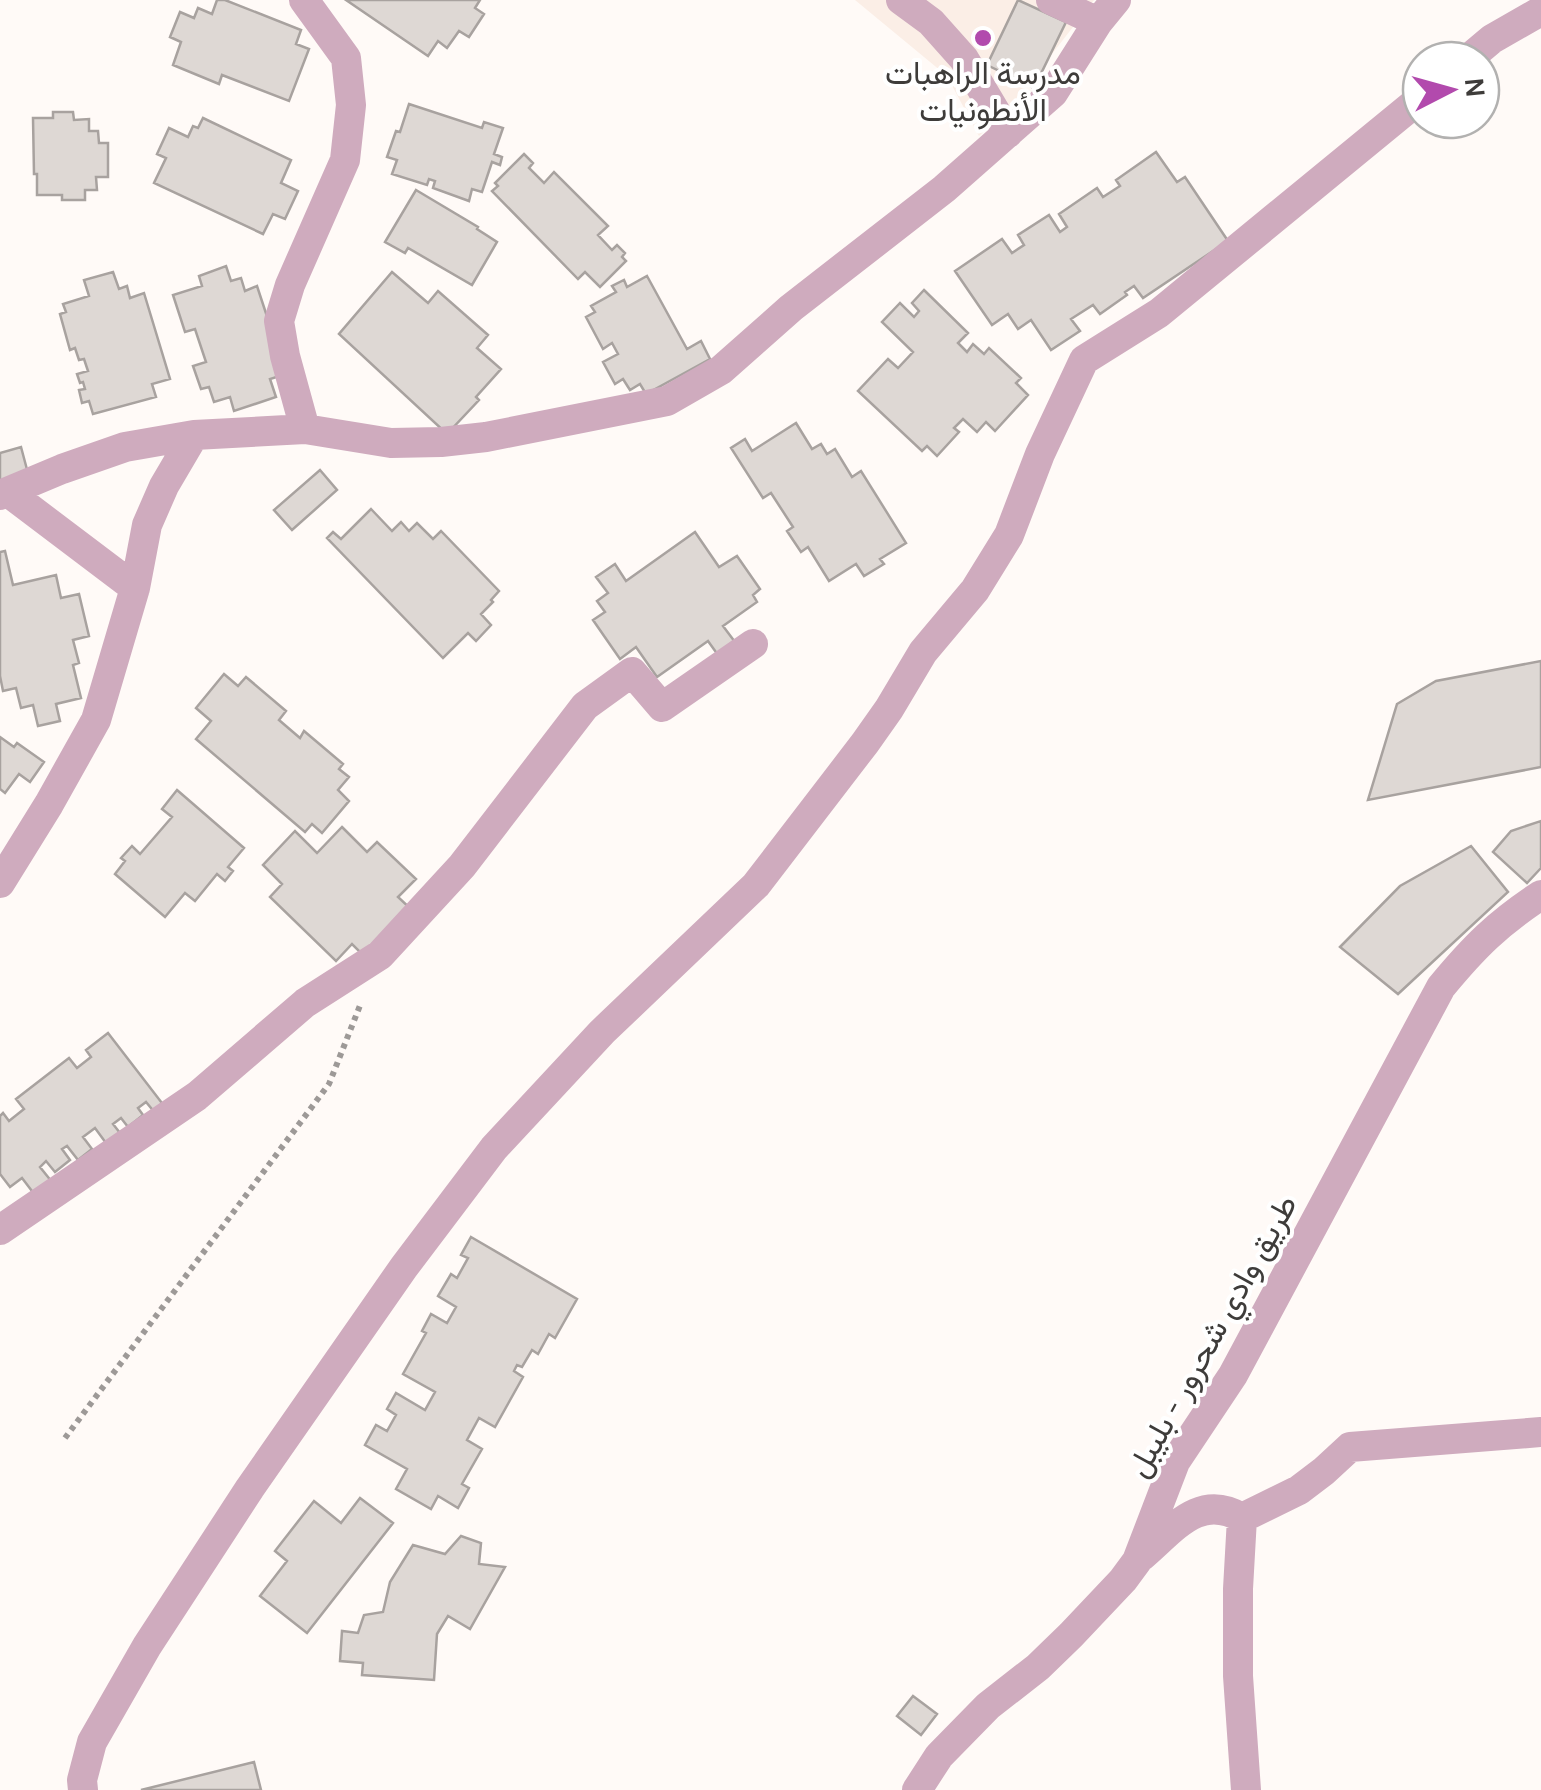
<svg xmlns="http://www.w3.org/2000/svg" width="1541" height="1790" viewBox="0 0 1541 1790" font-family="Karla,Vazirmatn,sans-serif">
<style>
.built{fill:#fbeee6}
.building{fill:#ded8d4;stroke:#a8a29f;stroke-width:2.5}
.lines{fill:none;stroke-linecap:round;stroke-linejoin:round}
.path{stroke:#9d9997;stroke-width:6;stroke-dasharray:5 5;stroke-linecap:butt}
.minor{stroke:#cfabbe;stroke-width:30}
.poi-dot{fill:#b24aad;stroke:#fff;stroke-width:4}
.labels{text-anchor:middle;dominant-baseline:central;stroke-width:8;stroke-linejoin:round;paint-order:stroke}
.poi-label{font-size:32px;fill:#3e3c3a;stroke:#fff}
.street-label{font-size:32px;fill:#3e3c3a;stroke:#fff}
</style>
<rect width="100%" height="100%" fill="#fffaf7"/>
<path class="built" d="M855 0H1094L1013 104 979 136 947 76Z"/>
<path class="building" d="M217 0H225L301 30 296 44 309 49 289 101 222 75 219 84 173 65 181 42 170 37 180 12 194 18 198 8 212 14Z
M346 0H480L475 8 484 14 469 37 459 31 447 48 438 41 428 56Z
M1018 0 1066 22 1034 88 987 65Z
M409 104 482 128 484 122 503 128 494 154 502 157 500 165 492 162 482 192 472 189 469 201 433 188 435 181 429 179 427 185 392 174 397 160 387 157 396 131 400 132Z
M53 112H73L74 120 89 119V131H98L99 143H108V177H96L97 190H85V200H62V195H37V174H34L33 118H53Z
M203 118 291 160 281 183 298 191 285 219 273 214 263 234 154 183 166 158 157 154 169 128 188 137 193 126 198 128Z
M1156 152 1177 182 1185 177 1228 241 1143 298 1134 286 1125 292 1127 295 1100 314 1093 305 1071 319 1080 331 1051 350 1031 320 1018 329 1008 314 992 325 955 271 1002 239 1012 253 1024 245 1018 235 1049 215 1060 232 1067 227 1059 214 1097 188 1103 197 1120 186 1116 180Z
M524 154 533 163 529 168 544 183 554 172 608 226 598 235 612 250 617 245 625 253 622 257 626 261 600 287 585 272 578 279 492 191 498 186 495 183Z
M416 190 478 227 477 229 497 242 472 285 408 248 405 253 385 242Z
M226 266 231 281 241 278 245 291 257 286 286 374 270 379 276 397 234 411 230 397 214 402 209 387 201 389 193 366 206 362 195 329 185 332 173 295 202 286 199 276Z
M113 272 119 289 127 286 130 298 144 293 170 379 152 384 156 397 93 414 89 401 82 403 79 390 85 389 83 382 80 383 77 374 88 371 84 359 79 360 75 348 70 350 60 314 66 312 63 304 89 296 84 280Z
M392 272 428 303 438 291 488 335 477 348 501 369 476 397 479 400 447 434 339 334Z
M647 276 687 349 701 341 710 359 646 394 640 384 630 390 623 379 615 384 603 362 618 354 612 343 603 349 586 317 595 312 591 306 616 292 612 286 624 280 627 287Z
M924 290 968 333 958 343 967 352 973 344 984 354 989 348 1021 378 1016 383 1028 395 995 431 986 422 977 432 963 419 954 428 959 432 937 456 927 446 922 451 858 391 888 359 898 368 913 352 882 322 900 303 914 317 919 311 912 303Z
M796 423 812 449 821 444 827 454 835 449 852 477 861 471 906 543 880 559 884 564 864 576 856 564 829 581 808 547 801 552 787 531 793 527 771 493 763 498 731 448 745 439 752 451Z
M21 447 29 477 0 485V453Z
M320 470 337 490 292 530 274 510Z
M371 509 392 531 401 522 409 531 417 523 433 539 441 531 499 591 491 600 493 602 481 614 491 625 476 641 468 633 443 658 327 538 333 532 341 539Z
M695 532 719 567 737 556 760 589 753 595 757 602 723 626 735 642 718 655 708 641 657 677 636 647 620 659 593 620 605 612 597 601 608 593 596 577 615 564 626 581Z
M5 551 13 585 56 575 61 598 79 594 89 636 73 640 79 663 73 665 81 698 56 704 60 721 38 726 33 705 21 708 16 688 3 691 0 676V552Z
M1541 661V767L1368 800 1397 704 1436 681Z
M224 674 238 686 246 677 286 711 279 720 300 738 304 731 343 764 339 769 349 777 338 790 349 801 322 833 312 824 305 832 196 739 211 721 196 708Z
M0 737 14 747 17 743 44 762 30 782 19 774 5 793 0 789Z
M177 790 244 848 228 867 233 871 225 881 217 874 195 901 185 893 165 917 115 874 125 861 121 858 132 846 140 854 172 817 162 809Z
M1541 821V868L1527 883 1493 852 1511 831Z
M342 827 367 852 377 842 416 879 398 897 413 911 367 959 352 944 336 961 270 897 282 884 263 865 295 831 317 853Z
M1471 846 1508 892 1398 994 1340 947 1400 886Z
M108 1033 165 1107 156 1114 146 1102 138 1108 143 1115 128 1127 121 1118 113 1124 120 1133 106 1143 95 1128 83 1137 92 1149 78 1160 67 1146 62 1149 70 1160 55 1172 46 1161 40 1167 52 1182 35 1195 22 1178 10 1187 0 1174V1116L3 1113 9 1121 24 1109 16 1099 69 1058 77 1068 91 1057 86 1050Z
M471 1237 577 1299 555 1338 549 1334 538 1354 532 1350 522 1367 517 1365 514 1371 523 1377 495 1427 479 1418 467 1440 482 1449 462 1484 469 1488 458 1508 438 1496 431 1509 396 1489 407 1469 365 1445 376 1425 387 1431 396 1415 387 1409 396 1393 425 1410 435 1392 403 1374 426 1333 422 1331 431 1314 447 1323 456 1307 438 1296 451 1274 457 1278 468 1258 461 1255Z
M360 1498 393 1523 307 1633 260 1596 287 1561 275 1551 314 1501 341 1523Z
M461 1536 481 1543 479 1564 505 1567 470 1629 448 1616 437 1634 434 1680 362 1675 363 1663 340 1661 342 1631 358 1633 364 1615 383 1612 390 1582 413 1545 445 1554Z
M913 1696 937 1714 921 1735 897 1716Z
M254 1762 261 1790H141Z"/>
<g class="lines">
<path class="path" d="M65 1438 329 1084 361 1003"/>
<path class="minor" d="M304 0 346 58 351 105 345 160 290 285 279 321 285 356 305 429
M901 0 931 22 964 59 1008 133
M1051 0 1098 22
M1467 60 1492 39 1541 11
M8 492 135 588
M0 495 62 469 125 447 194 435 305 429 391 443 441 442 486 437 667 401 721 370 791 308 944 189 1053 93 1098 22 1116 0
M0 883 49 804 96 720 135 588 147 525 164 486 194 435
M0 1230 197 1096 305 1003 380 955 462 866 585 706 632 672 662 707 753 644
M1242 1518 1299 1490 1324 1471 1350 1447 1541 1432
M1142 1556C1173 1530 1199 1492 1242 1518L1238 1589V1676L1246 1790
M83 1790 82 1780 92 1742 147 1646 250 1488 404 1267 494 1148 602 1032 756 885 865 743 889 709 923 652 975 590 1009 535 1040 454 1084 360 1159 313 1421 98
M917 1790 939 1756 988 1706 1038 1667 1071 1635 1123 1580 1137 1561 1175 1462 1233 1375 1441 987C1474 947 1497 924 1541 895"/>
</g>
<circle class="poi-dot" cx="983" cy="38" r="10"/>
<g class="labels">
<g class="poi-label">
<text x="983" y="73">مدرسة الراهبات<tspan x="983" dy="37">الأنطونيات</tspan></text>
</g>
<g class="street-label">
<text transform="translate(1212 1336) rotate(-61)">طريق وادي شحرور - بليبل</text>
</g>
</g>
<g transform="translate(1451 90) rotate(84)"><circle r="48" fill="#ffffff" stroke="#b2b1b0" stroke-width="2.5"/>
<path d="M0-8L18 38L0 25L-18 38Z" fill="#b24aad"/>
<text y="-15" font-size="28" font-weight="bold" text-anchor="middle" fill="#3e3c3a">N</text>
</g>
</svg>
